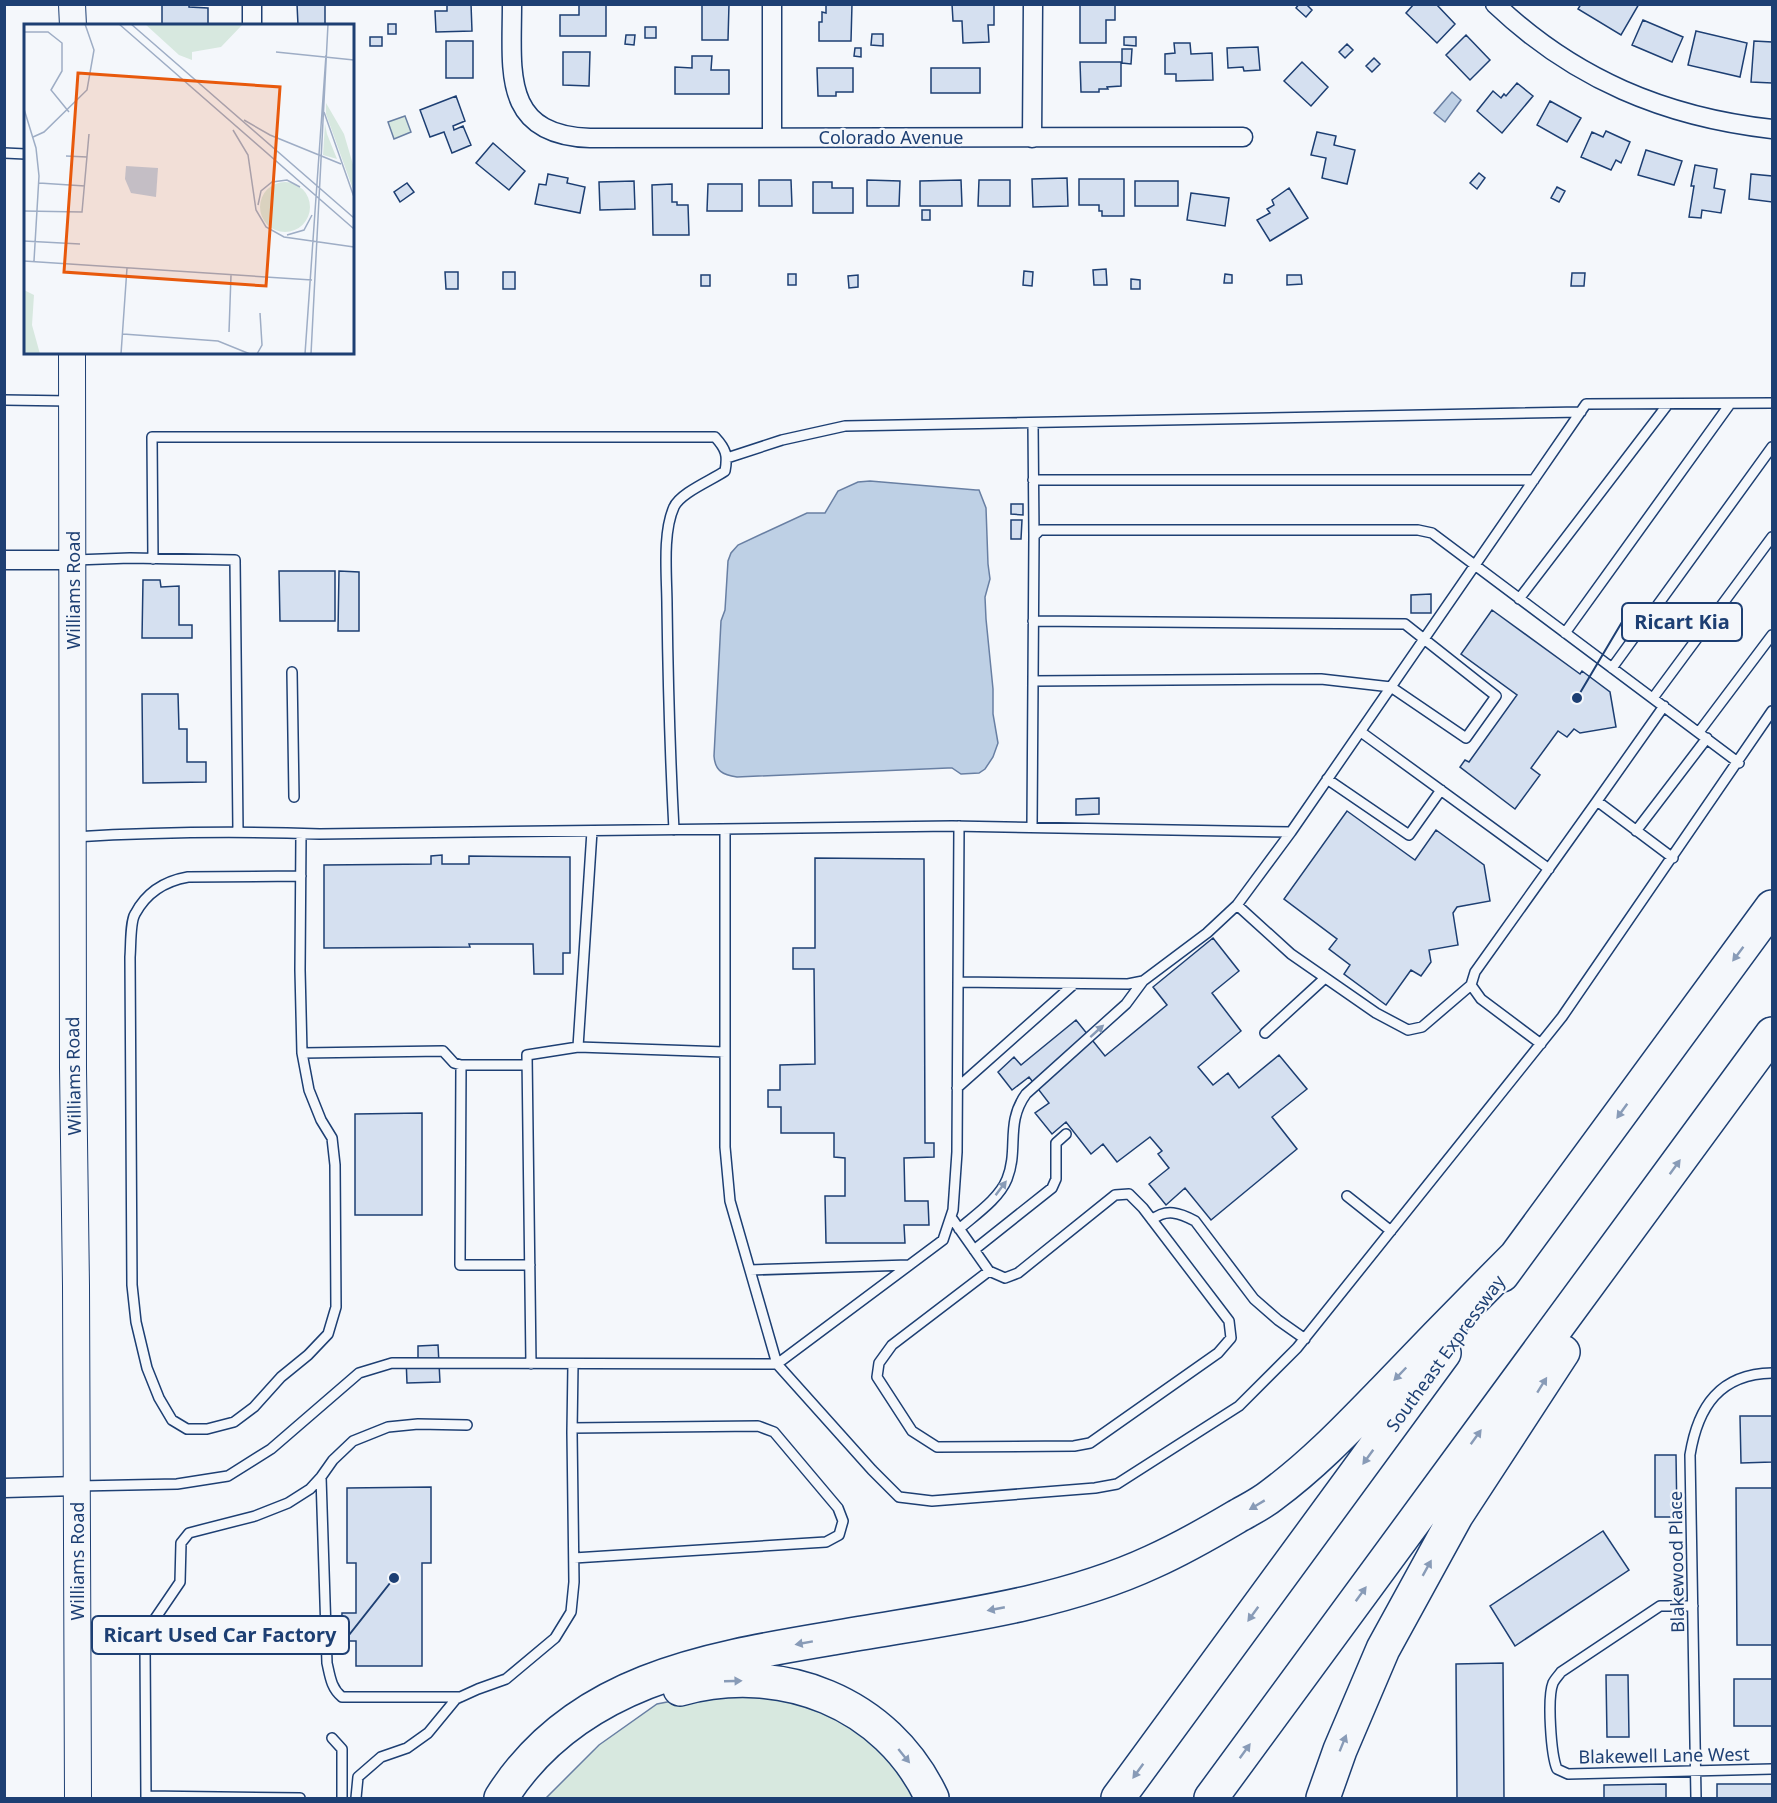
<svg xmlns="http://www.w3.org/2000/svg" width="1777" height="1803" viewBox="0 0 1777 1803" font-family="'Noto Sans',sans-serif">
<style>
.green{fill:#d7e8df;stroke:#687fa3;stroke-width:1.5}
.water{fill:#bed0e5;stroke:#687fa3;stroke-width:1.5}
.building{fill:#d5e0f0;stroke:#1d3f73;stroke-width:1.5}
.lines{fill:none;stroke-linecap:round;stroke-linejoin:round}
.lane-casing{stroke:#1d3f73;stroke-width:12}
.street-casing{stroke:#1d3f73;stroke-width:21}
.secondary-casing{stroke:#1d3f73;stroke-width:28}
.highway-casing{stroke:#1d3f73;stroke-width:36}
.lane{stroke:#f4f7fb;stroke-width:9}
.street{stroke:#f4f7fb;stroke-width:18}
.secondary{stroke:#f4f7fb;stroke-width:26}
.highway{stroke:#f4f7fb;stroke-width:33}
.oneway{fill:#889bb7}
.labels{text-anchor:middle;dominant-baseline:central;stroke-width:4.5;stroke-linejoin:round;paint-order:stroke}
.street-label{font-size:18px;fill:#1d3f73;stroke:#f4f7fb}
.inset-road{fill:none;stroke:#9eadc5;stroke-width:1.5}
.view{fill:#e8590c;fill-opacity:0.15;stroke:#e8590c;stroke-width:3}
.inset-edge{fill:none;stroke:#1d3f73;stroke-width:3}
.leader{fill:none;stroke:#1d3f73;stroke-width:2}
.callout-dot{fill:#1d3f73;stroke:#f4f7fb;stroke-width:2}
.callout{fill:#f4f7fb;stroke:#1d3f73;stroke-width:2}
.callout-label{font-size:20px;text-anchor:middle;font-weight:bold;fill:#1d3f73}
</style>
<rect width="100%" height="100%" fill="#f4f7fb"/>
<path class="green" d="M405 116 411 132 394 139 388 122Z
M728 1690 801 1700 857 1725 911 1781 918 1798H546L599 1745 657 1704Z"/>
<path class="water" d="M1452 92 1461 100 1445 122 1434 113Z
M870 481 976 490H979L986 508 988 564 990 579 985 597 986 619 993 689V714L998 743 993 757 985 769 979 773 961 774 952 768H948L737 777C723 775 715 771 714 756L721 621 725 610 728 561 731 553 738 545 807 513H825L838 491 858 482Z"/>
<path class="building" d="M162 4H189V7L208 8V26H162Z
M297 4H325V24L298 25Z
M447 4H471L472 31 436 32 435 11H447Z
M579 4H606V36H560V15H579Z
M702 4H729L728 40H702Z
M826 4H852L851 41H819V22H822V12L826 13Z
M952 4H994V25H988L989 42 963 43 962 21H953Z
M1080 4H1115V20H1106V43H1080Z
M1299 4H1306L1312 10 1306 17 1296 8Z
M1414 4H1436L1455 24 1437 43 1406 13Z
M1581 4H1639L1621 35 1578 9Z
M1643 20 1683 37 1672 62 1632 45Z
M388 24H396V34H388Z
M645 27H656V38H645Z
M1696 31 1747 43 1740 77 1688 65Z
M872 34H883V46L871 45Z
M626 35H635L634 45 625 44Z
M1466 35 1490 60 1470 80 1446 55Z
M370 37H382V46H370Z
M1124 37H1136V46L1124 45Z
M446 41H473V78H446Z
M1754 41 1772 42V83L1751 82Z
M1174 43H1190L1191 54 1212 53 1213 80 1176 81V74H1165V54L1175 53Z
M1347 44 1353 50 1345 58 1339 52Z
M1258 47 1260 70 1244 71 1243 67 1228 68 1227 48Z
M855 48H861V57L854 56Z
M1122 49H1132L1131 64 1122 63Z
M563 52H590L589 86 563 85Z
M692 56H712L711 70H729V94H675V67L692 68Z
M1374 58 1380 64 1372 72 1366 66Z
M1080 62H1121V86L1107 87 1108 89H1099V92H1081Z
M1302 62 1328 87 1311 106 1284 81Z
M817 68H853V92H836V96H818Z
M931 68H980V93H931Z
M1517 83 1533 96 1502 133 1477 111 1493 91 1501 98 1504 94 1506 96Z
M456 96 465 121 453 126 454 130 463 126 471 145 452 153 444 132 430 137 420 110Z
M1550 101 1581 118 1567 142 1537 125Z
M1606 131 1630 142 1621 163 1616 160 1611 170 1581 157 1592 132 1603 137Z
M1317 132 1336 136 1334 145 1355 150 1347 184 1322 178 1326 158 1311 155Z
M493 143 525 171 509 190 476 163Z
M1646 150 1682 161 1674 185 1638 175Z
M1695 165 1717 169 1714 188 1725 190 1721 213 1702 210 1701 218 1689 217 1694 186H1691Z
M1479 173 1485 178 1477 189 1470 183Z
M548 174 568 178 567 183 585 187 580 213 535 204 539 184 546 185Z
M1751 174 1772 176V202L1749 199Z
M1067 178 1068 206 1033 207 1032 179Z
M1079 179H1124V216H1102V211H1099V205H1079Z
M759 180H791L792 206H759Z
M867 180 900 181 899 206H867Z
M961 180 962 206H920V181Z
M979 180H1010V206H978Z
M634 181 635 209 600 210 599 182Z
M1135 181H1178V206H1135Z
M813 182H832V188H853V213H813Z
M407 183 414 192 400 202 394 192Z
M672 184V202H677V205H688L689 235H653L652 185Z
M708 184H742V211H707Z
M1557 187 1565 191 1559 202 1551 198Z
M1289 188 1308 218 1270 241 1257 220 1270 213 1267 209 1274 205 1272 200Z
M1191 193 1229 198 1225 226 1187 220Z
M922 210H930V220H922Z
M1106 269 1107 285H1094L1093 270Z
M1024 271 1033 272 1032 286 1023 285Z
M445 272H458V289H446Z
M503 272H515V289H503Z
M1572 273H1585L1584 286H1571Z
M788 274H796V285H788Z
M1225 274 1232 275V283H1224Z
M701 275H710V286H701Z
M858 275V287L849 288 848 276Z
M1287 275H1301L1302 284 1287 285Z
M1131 279 1140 280V289H1131Z
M1011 504H1023V515L1011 514Z
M1011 520H1022L1021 539H1011Z
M279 571H335V621H280Z
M339 571 359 572V631H338Z
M143 580H160L161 587 179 586V625H192V638H142Z
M1431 594V613H1411V595Z
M1492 610 1580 674 1582 671 1610 692 1616 727 1580 733 1574 729 1567 737 1558 731 1531 768 1540 775 1515 809 1460 767 1465 760 1469 762 1517 695 1461 654Z
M142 694H178L179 729H187V762H206V782L143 783Z
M1099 798V814L1076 815V799Z
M1347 811 1415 860 1436 830 1484 865 1490 901 1457 907 1453 913 1458 945 1429 950 1431 962 1421 976 1411 970 1386 1005 1344 974 1350 965 1329 949 1337 939 1284 899Z
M442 855V864H469V856L570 857V953H563V974H534L533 944H469L470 947 324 948V865L431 864V856Z
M815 858 924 859 925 1143H934V1157L904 1158 905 1201H928L929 1225H904L905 1243H826L825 1196H845V1158L834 1157V1133H781V1107H768V1090H780V1065L815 1064 814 969H793V948H815Z
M1213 938 1239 971 1212 993 1241 1031 1198 1067 1213 1085 1228 1073 1239 1088 1279 1055 1307 1089 1272 1117 1297 1149 1211 1220 1185 1188 1166 1205 1149 1184 1169 1168 1158 1154 1162 1151 1150 1137 1117 1162 1103 1144 1091 1154 1066 1122 1052 1134 1035 1113 1049 1103 1029 1077 1012 1090 998 1072 1014 1057 1021 1065 1076 1020 1105 1056 1167 1005 1153 987Z
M422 1113V1215H355V1114Z
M438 1345 440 1382 407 1383 406 1358H418V1346Z
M1740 1416H1772V1462L1741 1463Z
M1655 1455H1676L1677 1517H1655Z
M431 1487V1563H422V1666H356V1641H341L342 1613H356V1563H347V1488Z
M1736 1488H1772V1645H1737Z
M1603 1531 1629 1570 1515 1646 1490 1606Z
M1503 1663 1504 1798H1457L1456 1664Z
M1606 1675H1628L1629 1737H1607Z
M1734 1679H1772V1726H1734Z
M1666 1784V1798H1604V1785Z
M1717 1784H1772V1798H1717Z"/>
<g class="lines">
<defs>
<path id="lane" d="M4 153 26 154
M4 400 70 401
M1033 423 1034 536
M727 458 782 440 845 426 1581 412
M1033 480H1534
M153 559 152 437H715C726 449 728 455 725 471 712 480 680 493 674 507 662 533 667 578 667 606 668 681 670 755 674 830
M75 560 130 558 235 560 238 831
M1519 599 1668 404
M1565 633 1730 404
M1612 668 1772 447
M292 672 294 797
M1033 681 1321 679 1391 687 1466 738 1496 696 1405 624 1033 621
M1653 698 1772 537
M1361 732 1549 869
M1699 732 1772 635
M1327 779 1409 835 1441 790
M1597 801 1664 706
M1032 827 1034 536 1040 530H1418L1432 533 1739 763
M725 829V1147L730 1201 777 1364 943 1240 953 1210 957 1152 959 826
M1636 831 1707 738
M74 837C158 832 237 831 320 834L952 826 1291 832 1586 404 1772 403
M301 876 188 877C165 881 146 893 135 914 130 922 131 946 130 957L132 1285 136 1322 147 1368 159 1398 172 1420 187 1429H207L234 1422 254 1407 281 1377 308 1355 328 1334 336 1307 335 1165 332 1138 321 1120 309 1090 302 1053 300 970 301 834
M1237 905 1291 954 1376 1013 1408 1030 1422 1027 1471 985
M958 982 1128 984 1143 981 1207 933 1237 905 1291 832
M1265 1033 1325 978
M1541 1044 1481 999 1471 985 1475 972 1597 801 1673 858
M578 1047 725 1052
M302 1053 443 1051 454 1063 461 1065
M527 1065H461L460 1259V1265H530
M957 1088 1074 984
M1347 1196 1391 1231
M951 1217 989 1271 1005 1278 1018 1273 1115 1195 1129 1194 1143 1208 1229 1321 1231 1338 1218 1353 1090 1443 1074 1446 937 1447 912 1431 877 1377 879 1363 892 1345 989 1271
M1152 1220C1166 1208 1180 1213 1195 1221L1254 1299 1278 1320 1305 1339
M959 1229C975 1215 999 1199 1007 1179 1019 1149 1005 1123 1026 1094L1126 1004 1143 981
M974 1250 1052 1188 1056 1179V1143L1066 1134
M750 1270 909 1265
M531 1364 527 1055 578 1047 592 831
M572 1428 758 1426 774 1432 838 1508 843 1521 839 1535 826 1542 574 1558
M321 1477 327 1663C330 1676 331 1688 342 1697H460
M79 1486 177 1484 228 1476 271 1449 359 1373 392 1363 777 1364 872 1470 899 1497 932 1501 1095 1488 1117 1484 1239 1406 1297 1348 1562 1017 1772 711
M1693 1606H1660L1561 1672C1559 1675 1555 1679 1553 1683 1547 1698 1551 1755 1557 1769L1568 1774 1772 1769
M332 1738 342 1749V1798
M146 1796 300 1798
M146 1798 145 1646 148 1629 180 1582 181 1543 189 1533 255 1516 288 1503 310 1489 321 1477 333 1460 353 1441 388 1427 418 1424 467 1425
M356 1798 358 1777 381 1757 407 1748 428 1733 456 1699 478 1689 506 1679 555 1638 571 1612 574 1582 572 1432 573 1364
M1696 1798 1690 1455C1698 1406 1720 1374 1772 1373"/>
<path id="street" d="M252 4V26
M512 4C512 71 501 135 590 138L1243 137
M1495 4C1574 79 1665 117 1772 129
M772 137V4
M1032 138 1033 4
M4 560H73
M4 1488 77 1486"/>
<path id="secondary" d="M72 4 73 26
M72 352 73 1068 76 1286 78 1798"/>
<path id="highway" d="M1502 1275 1772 907
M680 1689C781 1661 887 1702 932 1798
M501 1798C575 1680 708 1659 833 1638 939 1619 1055 1607 1152 1562 1181 1549 1209 1533 1236 1517 1248 1510 1261 1504 1272 1495 1314 1464 1349 1427 1385 1390 1428 1345 1471 1301 1515 1257
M1118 1798 1444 1353
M1211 1798 1772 1034
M1323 1798 1340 1750 1383 1649 1456 1516 1563 1352"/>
</defs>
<use href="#lane" class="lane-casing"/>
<use href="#street" class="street-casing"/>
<use href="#secondary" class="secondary-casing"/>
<use href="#highway" class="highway-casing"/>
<use href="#lane" class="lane"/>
<use href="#street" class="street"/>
<use href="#secondary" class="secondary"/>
<use href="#highway" class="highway"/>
</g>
<defs><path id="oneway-solid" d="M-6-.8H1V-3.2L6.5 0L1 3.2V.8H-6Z" transform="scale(1.5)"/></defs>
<g class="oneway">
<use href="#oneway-solid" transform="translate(1738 954) rotate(127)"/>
<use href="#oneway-solid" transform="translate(1097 1031) rotate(-42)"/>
<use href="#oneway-solid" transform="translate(1622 1111) rotate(126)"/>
<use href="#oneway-solid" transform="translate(1675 1167) rotate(-54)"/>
<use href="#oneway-solid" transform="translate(1001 1188) rotate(-53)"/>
<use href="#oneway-solid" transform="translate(1400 1374) rotate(134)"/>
<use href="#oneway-solid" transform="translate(1542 1385) rotate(-58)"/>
<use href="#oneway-solid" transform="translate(1476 1437) rotate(-54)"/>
<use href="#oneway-solid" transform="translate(1368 1457) rotate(126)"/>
<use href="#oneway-solid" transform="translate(1257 1505) rotate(149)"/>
<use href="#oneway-solid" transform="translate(1427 1568) rotate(-61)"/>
<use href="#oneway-solid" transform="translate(1361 1594) rotate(-54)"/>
<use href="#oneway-solid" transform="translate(996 1609) rotate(169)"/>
<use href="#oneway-solid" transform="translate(1253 1614) rotate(126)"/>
<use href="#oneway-solid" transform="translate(804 1643) rotate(170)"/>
<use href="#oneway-solid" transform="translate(733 1681) rotate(-2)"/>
<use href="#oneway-solid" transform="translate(1343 1743) rotate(-68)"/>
<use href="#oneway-solid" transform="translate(1245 1751) rotate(-54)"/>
<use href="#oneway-solid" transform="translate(904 1756) rotate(51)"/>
<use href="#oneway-solid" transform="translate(1138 1771) rotate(126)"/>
</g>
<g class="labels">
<g class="street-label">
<text x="891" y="137">Colorado Avenue</text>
<text transform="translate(73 590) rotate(-90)">Williams Road</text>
<text transform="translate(73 1076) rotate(-91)">Williams Road</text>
<text transform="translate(1445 1353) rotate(-54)">Southeast Expressway</text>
<text transform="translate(77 1561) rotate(-90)">Williams Road</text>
<text transform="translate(1676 1562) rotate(-91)">Blakewood Place</text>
<text transform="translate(1664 1755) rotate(-1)">Blakewell Lane West</text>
</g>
</g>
<g transform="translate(24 24)">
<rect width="330" height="330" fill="#f4f7fb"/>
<path d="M121 0H219L197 23 168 28V36L155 31ZM302 79 320 110 330 144V168L302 90ZM301 100 303 110 313 135 299 131ZM236 183a25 25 0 1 1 50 0a25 25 0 1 1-50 0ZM0 266 10 271 8 301 16 330H2L0 325Z" fill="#d7e8df"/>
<path d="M102 142 134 144 132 173 107 169 101 155Z" fill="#bed0e5"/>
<path class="inset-road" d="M95 0 330 205M107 0 330 194M0 8H24L38 19V47L27 66 45 88M252 28 330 36M0 85 12 124 15 152 10 237M300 88 330 173M220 96 246 111 317 140M209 106 224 131 232 186 242 203 260 213 330 223M9 113 20 108 63 66 70 26 61 0M42 132 63 133M15 159 61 162M234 181 237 167 248 158 263 156 276 163M0 187 58 188 65 110M263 211 280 206 288 191M0 217 56 220M0 237 288 256M205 308 207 251M99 310 194 317 226 330M97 330 103 244M233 330 238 321 236 289M281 330 302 31M287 330 304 0"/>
<path class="view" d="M54 49 256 63 242 262 40 248Z"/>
<rect width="330" height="330" class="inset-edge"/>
</g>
<path class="leader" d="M1577 698L1622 622M394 1578L349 1635"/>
<g class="callout-dot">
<circle cx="1577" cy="698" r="6"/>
<circle cx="394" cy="1578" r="6"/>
</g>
<g class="callout">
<rect x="1622" y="603" width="120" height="38" rx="6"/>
<rect x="92" y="1616" width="257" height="38" rx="6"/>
</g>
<g class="callout-label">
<text x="1682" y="629">Ricart Kia</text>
<text x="220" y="1642">Ricart Used Car Factory</text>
</g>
<rect width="1777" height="1803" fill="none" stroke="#1d3f73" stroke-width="12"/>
</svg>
